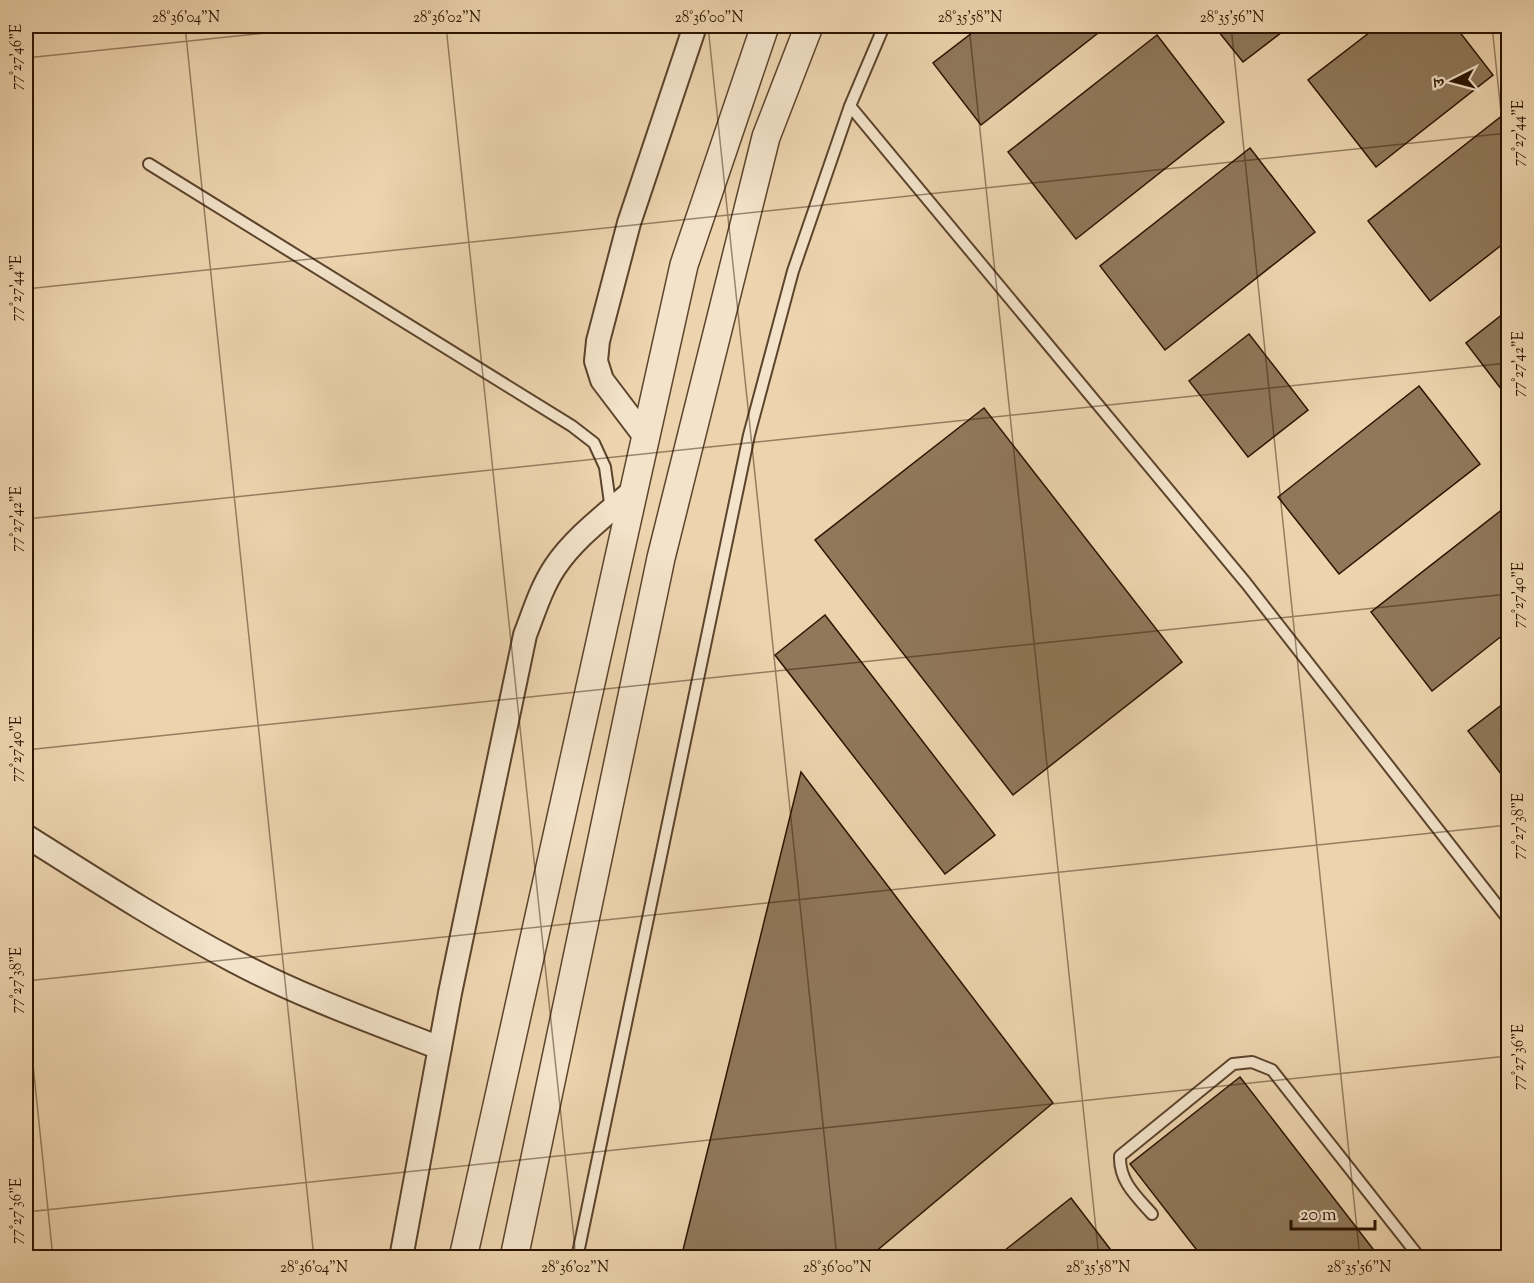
<svg xmlns="http://www.w3.org/2000/svg" width="1534" height="1283" viewBox="0 0 1534 1283" font-family="'Sorts Mill Goudy','Noto Serif Devanagari',serif">
<style>
.building{fill:#90785a;stroke:#2c1400;stroke-width:1.5}
.lines{fill:none;stroke-linecap:round;stroke-linejoin:round}
.service-casing{stroke:#5c442c;stroke-width:14}
.minor-casing{stroke:#5c442c;stroke-width:26}
.tertiary-casing{stroke:#5c442c;stroke-width:30}
.service{stroke:#f3e3ca;stroke-width:10}
.minor{stroke:#f3e3ca;stroke-width:22}
.tertiary{stroke:#f3e3ca;stroke-width:27}
.ticks{fill:none;stroke:#2c1400;stroke-width:1.5;stroke-opacity:0.45}
.neatline{fill:none;stroke:#2c1400;stroke-width:2}
.ticks-label{font-size:15px;text-anchor:middle;fill:#2c1400}
</style>
<rect width="100%" height="100%" fill="#edd4ae"/>
<filter id="stains"><feTurbulence type="fractalNoise" baseFrequency=".00333" numOctaves="4"/><feColorMatrix values="0 0 0 0 .2 0 0 0 0 .09 0 0 0 0 .02 0 0 0 .5 -.17"/></filter>
<radialGradient id="worn" r=".72"><stop offset=".6" stop-color="#630" stop-opacity="0"/><stop offset="1" stop-color="#630" stop-opacity=".3"/></radialGradient>
<path class="building" d="M981 26H1107L981 125 933 63Z
M1214 26H1290L1243 62Z
M1378 26H1455L1493 75 1376 167 1308 80Z
M1157 35 1224 122 1076 239 1008 152Z
M1508 111V240L1430 301 1368 221Z
M1250 148 1315 232 1165 350 1100 266Z
M1508 310V398L1466 343Z
M1249 334 1308 410 1248 457 1189 381Z
M1419 386 1480 464 1339 574 1278 497Z
M984 408 1182 662 1013 795 815 540Z
M1508 505V631L1432 691 1371 612Z
M825 615 995 835 945 874 775 655Z
M1508 700V783L1468 731Z
M801 772 1053 1103 868 1258H681Z
M1240 1077 1380 1258H1203L1130 1164Z
M1071 1198 1117 1258H995Z"/>
<g class="lines">
<defs>
<path id="service" d="M850 106 1246 583 1508 919
M149 164 572 426 594 443 605 467 611 510
M1152 1214C1136 1196 1119 1181 1120 1156L1233 1064 1252 1062 1272 1070 1420 1258
M577 1258 749 435 793 271 850 106 884 26"/>
<path id="minor" d="M646 438 602 380 596 361 598 341 629 223 695 26
M26 836C94 879 162 923 234 961 300 996 370 1021 440 1048
M401 1258 450 993 525 635C534 612 541 588 555 567 575 537 607 514 634 490"/>
<path id="tertiary" d="M463 1258 684 265 765 26
M514 1258 661 558 766 137 809 26"/>
</defs>
<use href="#service" class="service-casing"/>
<use href="#minor" class="minor-casing"/>
<use href="#tertiary" class="tertiary-casing"/>
<use href="#service" class="service"/>
<use href="#minor" class="minor"/>
<use href="#tertiary" class="tertiary"/>
</g>
<path class="ticks" d="M185 26 314 1258M446 26 576 1258M708 26 837 1258M969 26 1099 1258M1231 26 1360 1258M1492 26 1508 180M26 58 333 26M26 289 1508 133M26 519 1508 363M26 750 1508 594M26 981 1508 825M26 997 53 1258M26 1212 1508 1056"/>
<rect width="1534" height="1283" fill="none" stroke="#edd4ae" stroke-width="66"/>
<g transform="translate(1453 81) rotate(264)" stroke="#f3e3ca" stroke-width="4.5" paint-order="stroke">
<path d="M0-4.5L10 22L0 15L-10 22Z" fill="#2c1400"/>
<text y="-9" font-size="16" font-weight="bold" text-anchor="middle" fill="#2c1400">उ</text>
</g>
<path d="M1291 1220v9h84v-9" fill="none" stroke="#2c1400" stroke-width="3"/>
<text x="1300" y="1220" font-size="18" fill="#2c1400" stroke="#f3e3ca" stroke-width="4.5" paint-order="stroke">20 m</text>
<rect x="33" y="33" width="1468" height="1217" class="neatline"/>
<g class="ticks-label">
<text x="186" y="22">28°36'04"N</text>
<text x="447" y="22">28°36'02"N</text>
<text x="709" y="22">28°36'00"N</text>
<text x="970" y="22">28°35'58"N</text>
<text x="1232" y="22">28°35'56"N</text>
<text transform="translate(16 57) rotate(-90)" y="5">77°27'46"E</text>
<text transform="translate(1518 133) rotate(-90)" y="5">77°27'44"E</text>
<text transform="translate(16 288) rotate(-90)" y="5">77°27'44"E</text>
<text transform="translate(1518 364) rotate(-90)" y="5">77°27'42"E</text>
<text transform="translate(16 519) rotate(-90)" y="5">77°27'42"E</text>
<text transform="translate(1518 595) rotate(-90)" y="5">77°27'40"E</text>
<text transform="translate(16 749) rotate(-90)" y="5">77°27'40"E</text>
<text transform="translate(1518 826) rotate(-90)" y="5">77°27'38"E</text>
<text transform="translate(16 980) rotate(-90)" y="5">77°27'38"E</text>
<text transform="translate(1518 1057) rotate(-90)" y="5">77°27'36"E</text>
<text transform="translate(16 1211) rotate(-90)" y="5">77°27'36"E</text>
<text x="314" y="1272">28°36'04"N</text>
<text x="575" y="1272">28°36'02"N</text>
<text x="837" y="1272">28°36'00"N</text>
<text x="1098" y="1272">28°35'58"N</text>
<text x="1359" y="1272">28°35'56"N</text>
</g>
<rect width="100%" height="100%" filter="url(#stains)"/>
<rect width="100%" height="100%" fill="url(#worn)"/>
</svg>
